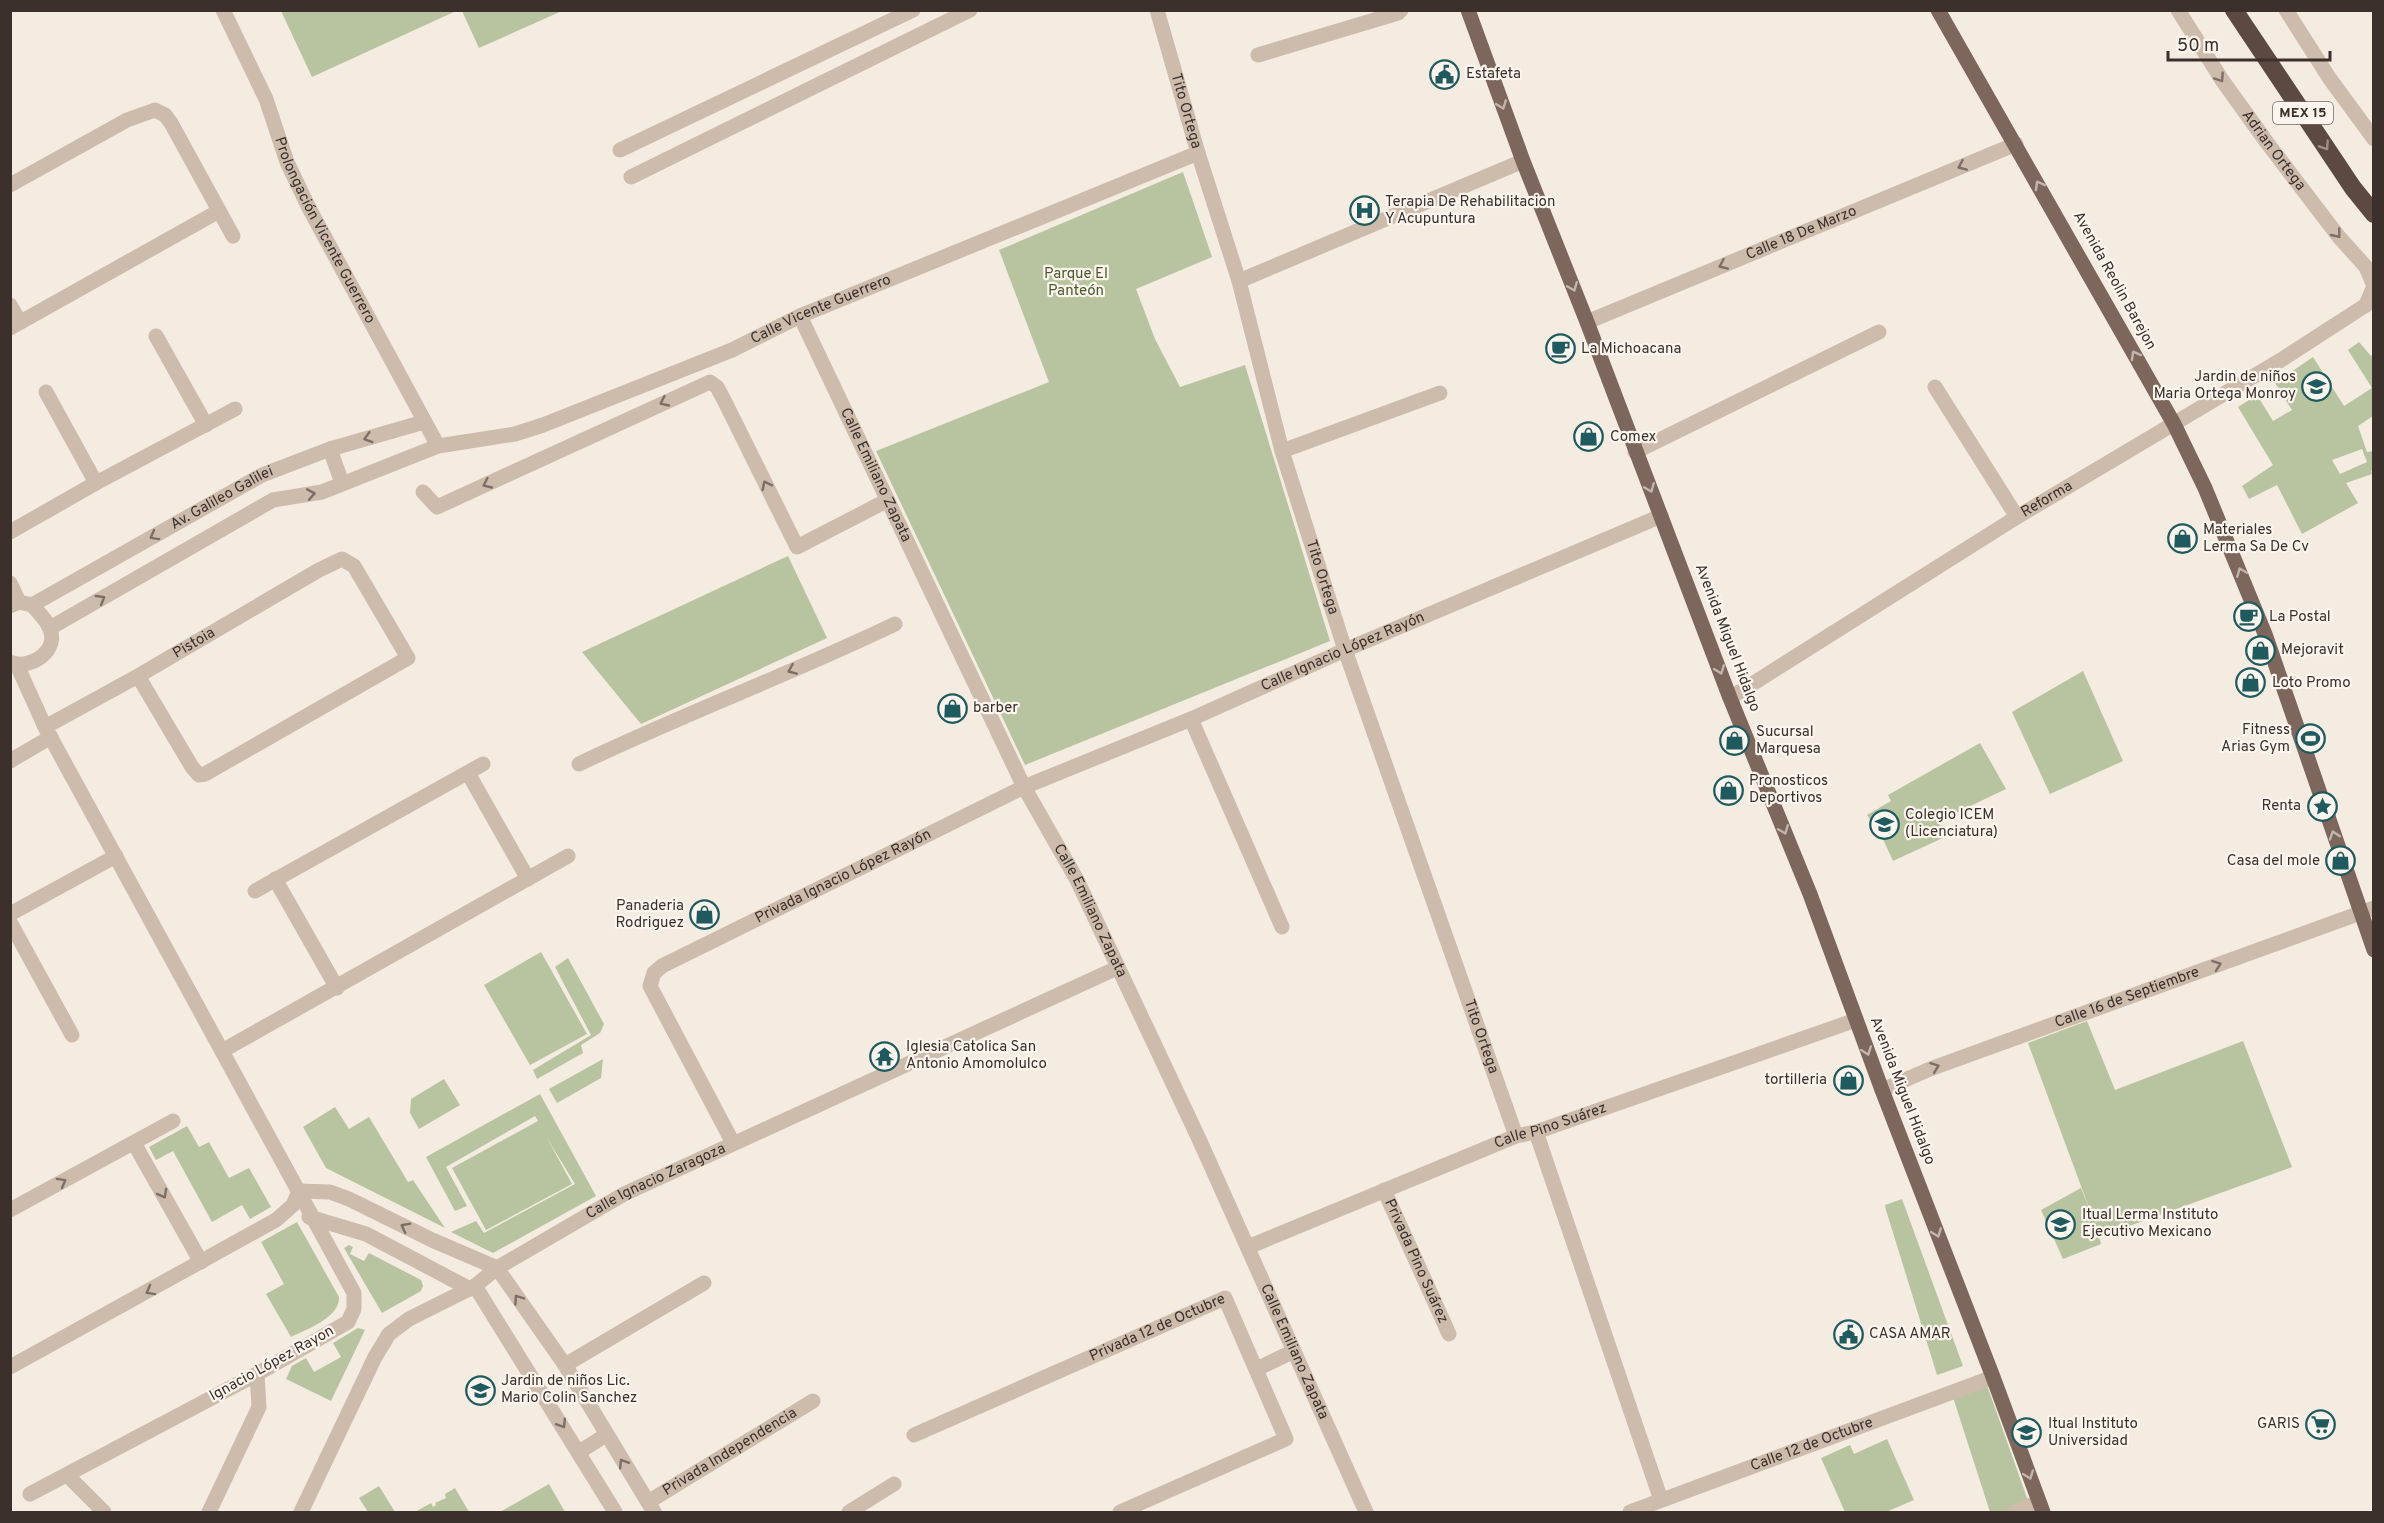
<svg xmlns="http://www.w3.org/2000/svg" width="2384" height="1523" viewBox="0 0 2384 1523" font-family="Overpass,sans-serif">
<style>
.green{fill:#b8c4a0;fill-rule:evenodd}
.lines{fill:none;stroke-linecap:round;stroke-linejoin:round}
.minor{stroke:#cdbbac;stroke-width:15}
.major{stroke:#7d675c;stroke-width:15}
.highway{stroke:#5c4a42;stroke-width:18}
.oneway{stroke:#7d6f65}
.oneway2{stroke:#c2b5ac}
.oneway3{stroke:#9c8e87}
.labels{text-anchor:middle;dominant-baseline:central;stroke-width:4.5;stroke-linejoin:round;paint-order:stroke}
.shield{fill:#fbf5ee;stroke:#756b66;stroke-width:1.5}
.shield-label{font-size:14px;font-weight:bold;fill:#3b302b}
.poi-label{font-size:15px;fill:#3b302b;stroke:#fbf5ee;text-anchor:start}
.street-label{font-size:15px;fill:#3b302b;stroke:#fbf5ee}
.park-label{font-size:15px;fill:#4a5a2e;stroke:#fbf5ee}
</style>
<rect width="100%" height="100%" fill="#f4ebe1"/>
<path class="green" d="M281 11H456L312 77Z
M462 11H562L479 48Z
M1183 172 1212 257 1136 289 1155 339 1180 387 1245 365 1330 641 1025 765 876 451 1049 382 999 250Z
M2359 342 2371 356 2373 355V416L2358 426 2367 452 2373 451V470L2371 471 2372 474 2346 483 2358 503 2302 534 2277 485 2249 499 2242 486 2273 465 2238 407 2257 395 2273 421 2292 410 2275 383 2313 357 2344 406 2372 388 2348 350ZM2362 449 2367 462 2340 474 2332 460Z
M788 556 827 638 641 724 582 652Z
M2083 671 2123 761 2050 794 2012 712Z
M1980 743 2006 789 1939 821 1945 837 1893 861 1882 837 1867 815 1891 801 1888 795Z
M541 952 587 1034 530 1065 484 985Z
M568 958 604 1024 600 1033 581 1045 583 1053 537 1079 533 1070 591 1035 555 967Z
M2087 1021 2115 1090 2243 1041 2292 1167 2099 1237 2101 1244 2063 1259 2041 1210 2081 1188 2091 1213 2028 1043Z
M603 1059 601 1078 557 1103 549 1089Z
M444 1079 460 1105 419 1129 410 1113 411 1099Z
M540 1094 596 1196 493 1253 451 1232 476 1221 484 1233 575 1184 547 1138 572 1184 486 1230 452 1168 538 1121 535 1116 446 1167 467 1206 455 1211 426 1157Z
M335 1107 349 1129 369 1117 408 1182 413 1180 445 1228 326 1168 303 1127Z
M187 1126 199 1147 209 1142 229 1178 249 1168 271 1207 250 1219 242 1205 212 1222 173 1151 156 1160 149 1147Z
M1902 1199 1963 1366 1937 1375 1886 1210 1885 1205Z
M297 1222 339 1297C340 1318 306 1329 291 1337L266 1294 284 1284 261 1242Z
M349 1245 353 1247 350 1254 364 1261 369 1253 421 1280 423 1286 421 1291 382 1313 344 1248Z
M358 1328 365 1330 331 1401 286 1379 292 1366 306 1358 314 1372 341 1357 333 1343Z
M1983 1374 2032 1512H1990L1950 1388Z
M1887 1439 1914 1500 1886 1512H1845L1821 1458 1850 1445 1854 1454Z
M549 1484 565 1512H500Z
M379 1486 395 1512H368L359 1498Z
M455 1488 469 1512H415L431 1503 433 1507 436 1505 435 1503 446 1498 445 1494Z"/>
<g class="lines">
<g class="minor">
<path id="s1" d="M223 10 266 99 287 162 309 208 438 446"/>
<path id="s2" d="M1157 10 1198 153 1239 281 1282 451 1345 650 1516 1136"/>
<path id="s3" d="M2178 10 2222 80 2268 144 2339 237 2366 267 2374 286 2366 305"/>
<path d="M2286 10 2330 79 2374 139"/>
<path d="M1258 55 1398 13 1401 10"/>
<path d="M620 150 913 10"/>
<path d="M631 177 970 10"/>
<path d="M10 185 127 120 155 110 165 115 171 123 233 236"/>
<path d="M1239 281 1523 161"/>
<path d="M10 305 20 322"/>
<path id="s4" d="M800 316 1024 787 1077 880 1199 1139 1366 1512"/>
<path id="s5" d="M1587 322 2016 144"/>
<path d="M10 328 219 211"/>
<path d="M156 336 206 425"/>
<path d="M1935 387 2017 517"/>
<path d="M46 392 96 483"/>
<path d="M330 449 342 483"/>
<path d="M1282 451 1440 393"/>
<path d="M1635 452 1879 332"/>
<path d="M423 492 437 507 710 382 717 387 724 400 797 547 886 501"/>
<path d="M10 532 96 483 235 409"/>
<path d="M10 583 19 602"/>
<path id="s6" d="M32 605 262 475 330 449 424 422"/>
<path d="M10 606 19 602 32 605C37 611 46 619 49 627 61 650 30 671 10 662"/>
<path id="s7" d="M50 628 273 500 322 492 438 446 515 434 543 425 732 350 800 316 1198 153"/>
<path d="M17 665 45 727 354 1293V1309L348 1322 257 1374 30 1494"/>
<path id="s8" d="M1730 698 2017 517 2281 360 2366 305"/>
<path d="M1191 719 1282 927"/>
<path id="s9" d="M45 727 138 676 319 570 342 559 354 566 408 658 205 774 199 775 192 767 138 676"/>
<path d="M10 761 51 737"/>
<path d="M579 764C683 714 791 674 895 624"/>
<path d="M468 773 528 879"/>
<path d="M275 879 337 988"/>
<path d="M255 891 483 764"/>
<path d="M10 914 116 856"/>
<path d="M10 922 72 1035"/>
<path d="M222 1051 568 856"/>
<path id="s10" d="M1882 1090 1930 1069 2374 908"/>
<path d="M1536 1132 1661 1500"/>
<path d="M134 1143 201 1262"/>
<path id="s11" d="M733 1143 650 986 654 973 662 966 1024 787 1191 719 1345 650 1661 516"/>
<path id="s12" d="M1384 1190 1449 1334"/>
<path d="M299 1191 330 1192 349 1199 432 1240 497 1268 565 1365 654 1512"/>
<path d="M10 1210 173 1121"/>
<path d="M309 1217 366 1234 470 1289"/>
<path id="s13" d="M1248 1247 1516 1136 1536 1132 1856 1020"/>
<path d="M475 1286 615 1512"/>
<path d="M565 1365 704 1283"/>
<path d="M10 1367 276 1220 293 1205 299 1191"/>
<path d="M1257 1369 1294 1351"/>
<path id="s14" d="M914 1435 1225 1298 1286 1439 1120 1512"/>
<path d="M579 1452 606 1435"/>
<path d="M67 1475 104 1512"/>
<path id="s15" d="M648 1502 813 1401"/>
<path d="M209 1512 259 1407 257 1374"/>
<path id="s16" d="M301 1512 375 1357 389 1334 409 1319 475 1286 497 1268 624 1194 1117 968"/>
<path d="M849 1512 894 1484"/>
<path id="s17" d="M1630 1512 1993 1377"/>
<path d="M2014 1512 2039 1502"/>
</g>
<path class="major" d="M1468 10 1523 161 1587 322 1730 698 1810 894 1882 1090 1993 1377 2043 1512
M1938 10 2174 424 2205 488 2265 634 2374 950"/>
<path class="highway" d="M2234 10 2353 188 2374 214"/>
</g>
<defs><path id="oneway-chevron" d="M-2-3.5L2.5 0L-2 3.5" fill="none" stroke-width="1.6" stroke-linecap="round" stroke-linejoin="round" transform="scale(1.5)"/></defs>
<g class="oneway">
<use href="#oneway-chevron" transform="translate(2220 78) rotate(56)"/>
<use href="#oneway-chevron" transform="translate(1962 166) rotate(157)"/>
<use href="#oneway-chevron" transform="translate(2337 234) rotate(51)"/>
<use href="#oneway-chevron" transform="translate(1723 265) rotate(157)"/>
<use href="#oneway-chevron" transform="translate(664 402) rotate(155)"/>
<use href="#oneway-chevron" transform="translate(368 438) rotate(164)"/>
<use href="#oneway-chevron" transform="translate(487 484) rotate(155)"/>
<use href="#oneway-chevron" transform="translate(766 485) rotate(-116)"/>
<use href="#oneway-chevron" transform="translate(311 494) rotate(-10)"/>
<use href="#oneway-chevron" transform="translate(154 536) rotate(151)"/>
<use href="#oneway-chevron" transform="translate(101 599) rotate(-30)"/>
<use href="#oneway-chevron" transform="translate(792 670) rotate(157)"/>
<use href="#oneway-chevron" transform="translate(2217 965) rotate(-20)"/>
<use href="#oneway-chevron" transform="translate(1935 1067) rotate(-21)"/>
<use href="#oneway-chevron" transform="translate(62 1182) rotate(-29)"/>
<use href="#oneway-chevron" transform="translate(163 1194) rotate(61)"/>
<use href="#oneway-chevron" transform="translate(405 1227) rotate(-153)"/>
<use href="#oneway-chevron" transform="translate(150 1291) rotate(151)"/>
<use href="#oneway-chevron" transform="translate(518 1299) rotate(-125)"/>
<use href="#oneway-chevron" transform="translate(562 1424) rotate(58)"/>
<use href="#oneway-chevron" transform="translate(623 1463) rotate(-122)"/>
</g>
<g class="oneway2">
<use href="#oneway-chevron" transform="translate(1502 105) rotate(69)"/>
<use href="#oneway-chevron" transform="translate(2039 185) rotate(-119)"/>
<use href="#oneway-chevron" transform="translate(1573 287) rotate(68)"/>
<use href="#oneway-chevron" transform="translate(2135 355) rotate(-119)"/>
<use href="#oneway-chevron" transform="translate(1650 488) rotate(68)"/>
<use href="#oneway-chevron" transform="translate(2241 572) rotate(-112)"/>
<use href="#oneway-chevron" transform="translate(1720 670) rotate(69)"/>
<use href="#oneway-chevron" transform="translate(1784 830) rotate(68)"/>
<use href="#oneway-chevron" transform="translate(2334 835) rotate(-108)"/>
<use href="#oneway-chevron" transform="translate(1867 1051) rotate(70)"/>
<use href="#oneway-chevron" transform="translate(1937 1233) rotate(69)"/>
<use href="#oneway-chevron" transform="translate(2029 1475) rotate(70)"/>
</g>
<use class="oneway3" href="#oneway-chevron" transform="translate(2325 146) rotate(56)"/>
<defs>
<symbol id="civic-ring" viewBox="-11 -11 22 22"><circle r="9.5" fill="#fbf5ee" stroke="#1f5a5e" stroke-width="1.5"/><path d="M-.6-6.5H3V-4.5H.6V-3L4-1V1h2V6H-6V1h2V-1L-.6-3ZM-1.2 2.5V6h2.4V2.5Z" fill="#1f5a5e"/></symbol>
<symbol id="hospital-ring" viewBox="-11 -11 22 22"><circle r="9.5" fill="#fbf5ee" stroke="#1f5a5e" stroke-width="1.5"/><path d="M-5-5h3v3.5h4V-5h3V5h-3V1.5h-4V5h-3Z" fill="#1f5a5e"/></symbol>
<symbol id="cafe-ring" viewBox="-11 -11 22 22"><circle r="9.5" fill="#fbf5ee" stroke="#1f5a5e" stroke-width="1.5"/><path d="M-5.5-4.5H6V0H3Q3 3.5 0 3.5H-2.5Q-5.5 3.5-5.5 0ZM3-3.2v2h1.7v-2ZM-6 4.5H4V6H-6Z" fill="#1f5a5e"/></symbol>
<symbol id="school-ring" viewBox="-11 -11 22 22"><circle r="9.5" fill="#fbf5ee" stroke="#1f5a5e" stroke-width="1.5"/><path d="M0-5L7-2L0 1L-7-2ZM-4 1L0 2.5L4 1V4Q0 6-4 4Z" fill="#1f5a5e"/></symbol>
<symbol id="shop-ring" viewBox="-11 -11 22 22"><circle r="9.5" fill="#fbf5ee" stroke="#1f5a5e" stroke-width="1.5"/><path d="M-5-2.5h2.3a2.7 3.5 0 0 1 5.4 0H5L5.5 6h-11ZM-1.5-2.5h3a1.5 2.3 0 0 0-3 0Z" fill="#1f5a5e"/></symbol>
<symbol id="stadium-ring" viewBox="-11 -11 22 22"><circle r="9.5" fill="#fbf5ee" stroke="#1f5a5e" stroke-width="1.5"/><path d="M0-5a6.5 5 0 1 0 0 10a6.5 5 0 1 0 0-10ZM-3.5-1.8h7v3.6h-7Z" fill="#1f5a5e"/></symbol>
<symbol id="sight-ring" viewBox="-11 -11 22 22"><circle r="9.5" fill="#fbf5ee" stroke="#1f5a5e" stroke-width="1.5"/><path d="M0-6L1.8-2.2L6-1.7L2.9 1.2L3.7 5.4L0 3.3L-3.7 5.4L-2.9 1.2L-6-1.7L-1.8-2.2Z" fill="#1f5a5e"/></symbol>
<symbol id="temple-ring" viewBox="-11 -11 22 22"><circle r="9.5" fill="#fbf5ee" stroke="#1f5a5e" stroke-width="1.5"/><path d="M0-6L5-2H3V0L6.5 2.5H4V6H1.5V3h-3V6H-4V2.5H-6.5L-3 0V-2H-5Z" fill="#1f5a5e"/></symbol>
<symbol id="supermarket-ring" viewBox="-11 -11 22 22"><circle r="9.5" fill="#fbf5ee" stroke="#1f5a5e" stroke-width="1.5"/><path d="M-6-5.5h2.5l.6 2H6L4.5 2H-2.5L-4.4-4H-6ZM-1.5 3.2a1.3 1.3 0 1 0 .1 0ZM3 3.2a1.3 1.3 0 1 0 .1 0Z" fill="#1f5a5e"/></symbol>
<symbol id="university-ring" viewBox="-11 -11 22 22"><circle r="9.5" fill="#fbf5ee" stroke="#1f5a5e" stroke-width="1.5"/><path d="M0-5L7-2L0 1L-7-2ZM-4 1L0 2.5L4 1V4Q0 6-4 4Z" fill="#1f5a5e"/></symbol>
</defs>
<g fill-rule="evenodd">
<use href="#civic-ring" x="1428" y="58" width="33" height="33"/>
<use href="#hospital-ring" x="1348" y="194" width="33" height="33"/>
<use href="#cafe-ring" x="1544" y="332" width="33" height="33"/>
<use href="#school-ring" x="2300" y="370" width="33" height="33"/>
<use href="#shop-ring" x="1572" y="420" width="33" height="33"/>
<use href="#shop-ring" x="2166" y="522" width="33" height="33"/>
<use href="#cafe-ring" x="2232" y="600" width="33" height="33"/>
<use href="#shop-ring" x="2244" y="634" width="33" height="33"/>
<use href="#shop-ring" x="2234" y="666" width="33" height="33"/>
<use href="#shop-ring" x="936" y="692" width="33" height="33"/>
<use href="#stadium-ring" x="2294" y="722" width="33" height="33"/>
<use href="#shop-ring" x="1718" y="724" width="33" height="33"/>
<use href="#shop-ring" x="1712" y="774" width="33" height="33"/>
<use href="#sight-ring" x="2306" y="790" width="33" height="33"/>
<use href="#school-ring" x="1868" y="808" width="33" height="33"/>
<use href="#shop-ring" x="2324" y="844" width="33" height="33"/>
<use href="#shop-ring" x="688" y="898" width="33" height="33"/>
<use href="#temple-ring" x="868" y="1040" width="33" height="33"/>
<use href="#shop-ring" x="1832" y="1064" width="33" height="33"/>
<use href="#school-ring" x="2044" y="1208" width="33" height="33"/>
<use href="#civic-ring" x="1832" y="1318" width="33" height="33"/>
<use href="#school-ring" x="464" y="1374" width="33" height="33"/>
<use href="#supermarket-ring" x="2304" y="1408" width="33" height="33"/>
<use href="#university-ring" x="2010" y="1416" width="33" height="33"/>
</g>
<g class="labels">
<rect class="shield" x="2273" y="102" width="60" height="22" rx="4.5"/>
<g class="shield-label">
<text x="2303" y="113">MEX 15</text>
</g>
<g class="poi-label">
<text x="1466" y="74">Estafeta</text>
<text x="1385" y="202">Terapia De Rehabilitacion<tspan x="1385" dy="17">Y Acupuntura</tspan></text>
<text x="1581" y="349">La Michoacana</text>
<text x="2296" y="377" text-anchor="end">Jardin de niños<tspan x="2296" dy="17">Maria Ortega Monroy</tspan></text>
<text x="1610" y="437">Comex</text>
<text x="2203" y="530">Materiales<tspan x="2203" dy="17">Lerma Sa De Cv</tspan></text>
<text x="2269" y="617">La Postal</text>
<text x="2281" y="650">Mejoravit</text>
<text x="2272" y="683">Loto Promo</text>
<text x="973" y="708">barber</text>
<text x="2290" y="730" text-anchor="end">Fitness<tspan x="2290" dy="17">Arias Gym</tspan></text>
<text x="1756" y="732">Sucursal<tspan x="1756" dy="17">Marquesa</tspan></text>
<text x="1749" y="781">Pronosticos<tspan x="1749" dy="17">Deportivos</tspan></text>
<text x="2301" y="806" text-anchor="end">Renta</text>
<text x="1905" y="815">Colegio ICEM<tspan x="1905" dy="17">(Licenciatura)</tspan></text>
<text x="2320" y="861" text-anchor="end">Casa del mole</text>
<text x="684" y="906" text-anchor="end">Panaderia<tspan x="684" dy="17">Rodriguez</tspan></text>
<text x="906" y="1047">Iglesia Catolica San<tspan x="906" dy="17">Antonio Amomolulco</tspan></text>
<text x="1827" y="1080" text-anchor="end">tortilleria</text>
<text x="2082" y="1215">Itual Lerma Instituto<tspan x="2082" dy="17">Ejecutivo Mexicano</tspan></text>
<text x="1869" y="1334">CASA AMAR</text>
<text x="501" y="1381">Jardin de niños Lic.<tspan x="501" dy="17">Mario Colin Sanchez</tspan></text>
<text x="2048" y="1424">Itual Instituto<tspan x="2048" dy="17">Universidad</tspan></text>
<text x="2300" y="1424" text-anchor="end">GARIS</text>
</g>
<g class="street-label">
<text stroke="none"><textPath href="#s2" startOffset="105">Tito Ortega</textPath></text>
<text stroke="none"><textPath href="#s3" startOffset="170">Adrian Ortega</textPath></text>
<text stroke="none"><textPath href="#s1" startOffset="243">Prolongación Vicente Guerrero</textPath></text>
<text stroke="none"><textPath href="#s5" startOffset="232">Calle 18 De Marzo</textPath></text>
<text transform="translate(2114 281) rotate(61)">Avenida Reolin Barejon</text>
<text stroke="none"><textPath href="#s7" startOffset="840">Calle Vicente Guerrero</textPath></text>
<text stroke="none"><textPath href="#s4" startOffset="176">Calle Emiliano Zapata</textPath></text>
<text stroke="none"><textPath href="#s6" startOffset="218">Av. Galileo Galilei</textPath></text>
<text stroke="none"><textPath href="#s8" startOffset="374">Reforma</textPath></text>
<text stroke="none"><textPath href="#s2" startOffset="591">Tito Ortega</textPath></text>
<text transform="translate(1727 638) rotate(69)">Avenida Miguel Hidalgo</text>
<text stroke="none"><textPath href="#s9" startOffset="171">Pistoia</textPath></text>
<text stroke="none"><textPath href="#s11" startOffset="952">Calle Ignacio López Rayón</textPath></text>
<text stroke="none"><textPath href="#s11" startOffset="404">Privada Ignacio López Rayón</textPath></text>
<text stroke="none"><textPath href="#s4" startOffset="662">Calle Emiliano Zapata</textPath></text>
<text stroke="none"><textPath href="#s10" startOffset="262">Calle 16 de Septiembre</textPath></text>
<text stroke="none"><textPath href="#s2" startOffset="1077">Tito Ortega</textPath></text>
<text transform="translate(1902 1091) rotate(69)">Avenida Miguel Hidalgo</text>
<text stroke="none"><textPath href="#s13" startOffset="326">Calle Pino Suárez</textPath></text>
<text stroke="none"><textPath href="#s16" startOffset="507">Calle Ignacio Zaragoza</textPath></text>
<text stroke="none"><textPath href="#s12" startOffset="78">Privada Pino Suárez</textPath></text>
<text stroke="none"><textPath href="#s14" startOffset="266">Privada 12 de Octubre</textPath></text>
<text stroke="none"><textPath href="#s4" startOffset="1148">Calle Emiliano Zapata</textPath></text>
<text transform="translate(272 1364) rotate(-29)">Ignacio López Rayon</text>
<text stroke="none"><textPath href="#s17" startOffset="194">Calle 12 de Octubre</textPath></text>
<text stroke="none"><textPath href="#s15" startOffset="96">Privada Independencia</textPath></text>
</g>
<g class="park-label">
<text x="1076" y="274">Parque El<tspan x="1076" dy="17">Panteón</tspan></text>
</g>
</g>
<rect width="2384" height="1523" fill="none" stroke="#3b302b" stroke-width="24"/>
<path d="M2168 51v9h162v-9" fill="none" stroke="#3b302b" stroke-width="3"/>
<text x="2177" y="51" font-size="18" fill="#3b302b" stroke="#fbf5ee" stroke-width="4.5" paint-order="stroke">50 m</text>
</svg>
